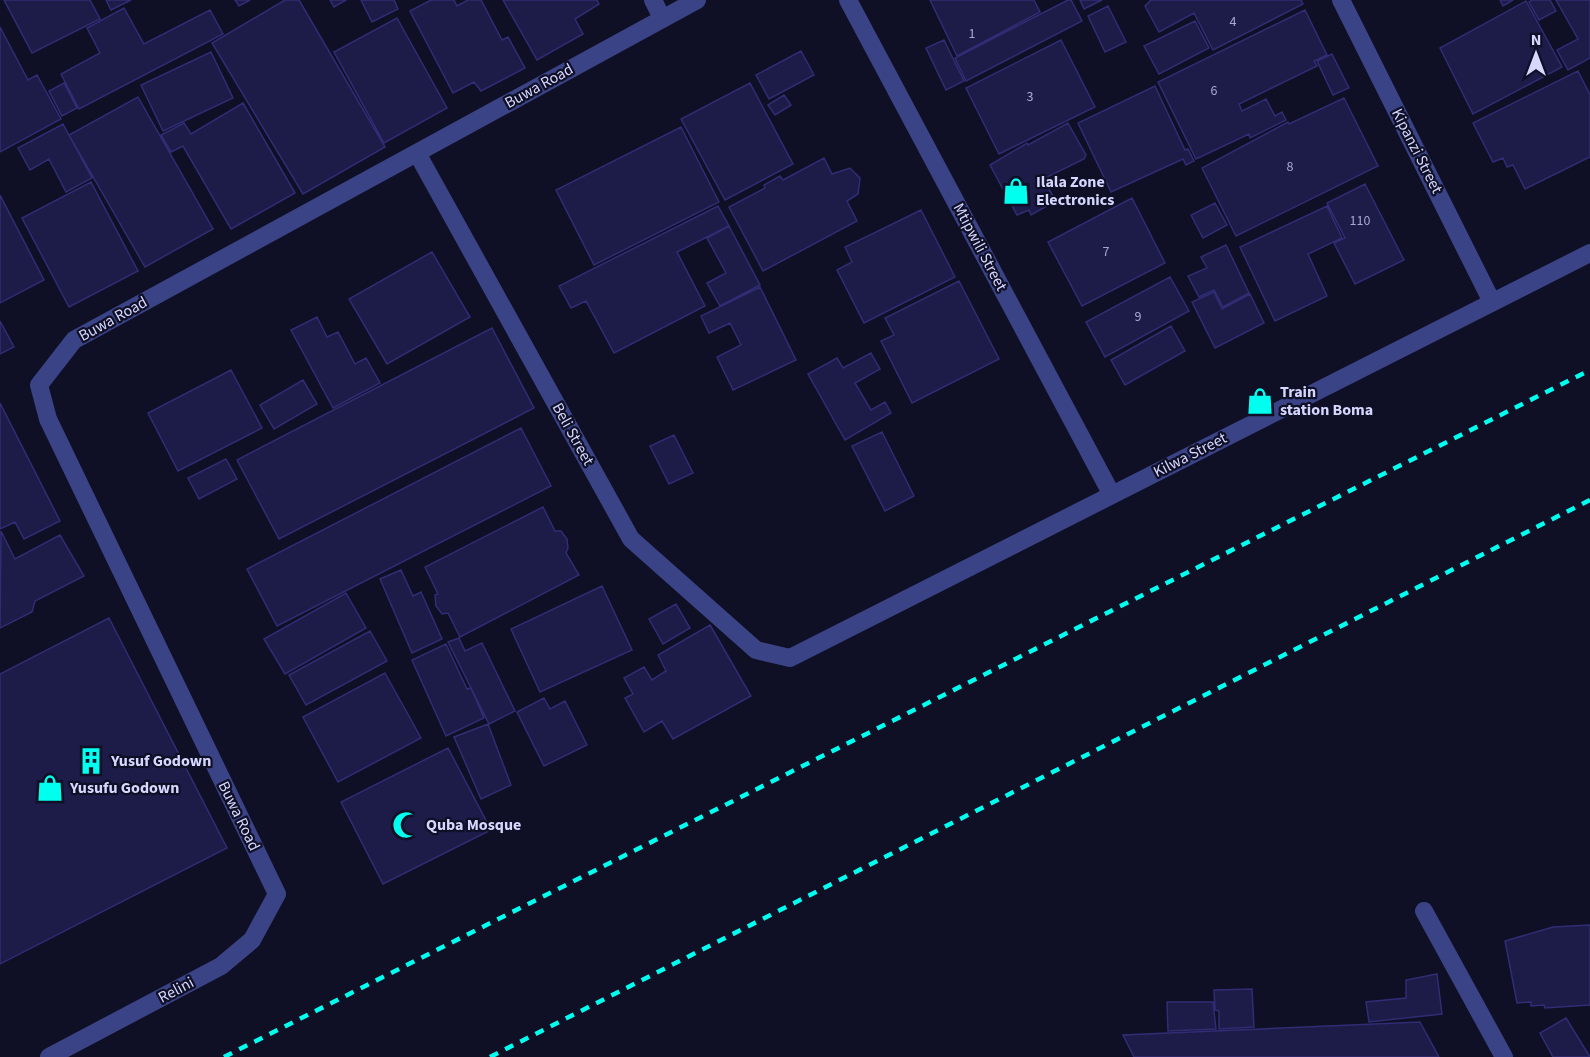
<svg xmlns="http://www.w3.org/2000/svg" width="1590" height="1057" viewBox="0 0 1590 1057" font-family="'Source Sans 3',sans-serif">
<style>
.building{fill:#1d1b48;stroke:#302d74;stroke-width:1.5}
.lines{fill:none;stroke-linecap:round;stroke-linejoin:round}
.minor{stroke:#3a4386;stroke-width:18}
.rail{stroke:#01ffef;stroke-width:4.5;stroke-dasharray:9 8;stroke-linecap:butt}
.labels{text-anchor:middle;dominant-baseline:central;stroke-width:4.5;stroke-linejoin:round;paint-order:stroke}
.number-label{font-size:14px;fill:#a7a8d1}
.street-label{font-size:16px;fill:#d5d7ff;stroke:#0f0f26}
.poi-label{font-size:16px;font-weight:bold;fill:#d5d7ff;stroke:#0f0f26;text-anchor:start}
</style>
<rect width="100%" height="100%" fill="#0f0f26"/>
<path class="building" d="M4 0H90L100 19 32 53Z
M106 0H131L111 10Z
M235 0H250L239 6Z
M285 0H299L385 147 303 194 212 43Z
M330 0H346L334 7Z
M361 0H394L398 9 372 22Z
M431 0H454L457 6 468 0H481L502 40 508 37 525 68 481 91 474 82 453 93 410 11Z
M503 0H597L599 4 575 19 583 34 537 60Z
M930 0H1034L1040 12 957 56Z
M1068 0H1071L1082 21 966 81 955 58Z
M1080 0H1102L1084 9Z
M1151 0H1301L1303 4 1213 50 1194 13 1159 32 1145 6Z
M1500 0H1513L1503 6Z
M1532 0H1550L1556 11 1539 20 1529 2Z
M1556 0H1590V58L1568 70 1557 50 1578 39Z
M1526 1 1562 67 1473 114 1440 48Z
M1108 6 1126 42 1105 52 1088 16Z
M124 8 144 44 210 10 223 34 79 109 61 74 100 53 87 28Z
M1305 10 1327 55 1314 61 1317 66 1239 104 1242 111 1266 99 1275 116 1282 112 1286 120 1250 138 1249 134 1196 159 1158 82Z
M397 18 447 108 384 143 334 52Z
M1195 21 1209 48 1159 74 1144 46Z
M0 27 28 80 37 75 61 119 0 152Z
M944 40 964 81 946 90 926 48Z
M1061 40 1095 107 999 154 966 88Z
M801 51 814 75 769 99 756 75Z
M211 52 233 98 163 131 141 85Z
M1332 54 1349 88 1333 95 1317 61Z
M1578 71 1590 95V157L1525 189 1513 165 1507 167 1503 158 1493 162 1473 123Z
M64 83 77 108 62 116 49 91Z
M750 83 793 164 725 200 681 119Z
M1155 86 1185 150 1188 149 1194 161 1186 165 1183 159 1111 192 1078 123Z
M784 95 791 105 775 115 768 105Z
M138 97 213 229 145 267 69 135Z
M1344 98 1378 166 1236 236 1202 168 1288 122 1289 124Z
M243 103 295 193 231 229 183 146 171 152 161 135 184 123 191 134Z
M1068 123 1086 155 1084 159 1043 179 1056 201 1031 215 1029 210 1017 215 990 165 1027 143 1028 145Z
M63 124 92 178 66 192 49 159 30 170 18 148Z
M681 127 719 202 594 265 556 190Z
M824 158 832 174 850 168 860 178 858 194 847 201 857 221 763 271 729 207 765 188 764 185 780 176 783 180Z
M91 182 138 271 69 307 22 218Z
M1365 184 1404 260 1355 284 1334 243 1345 238 1327 203Z
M0 195 44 280 0 303Z
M1132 198 1165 263 1082 306 1048 242Z
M1215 203 1227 225 1203 238 1191 215Z
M718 206 729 226 677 252 705 306 614 353 586 301 571 308 559 286Z
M1327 206 1342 238 1308 254 1327 296 1275 321 1240 247Z
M921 210 955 277 864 323 837 270 852 262 845 247Z
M729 226 760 285 720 306 707 283 726 273 707 238Z
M1226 245 1249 293 1223 307 1214 290 1199 297 1188 276 1207 268 1201 257Z
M432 252 470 317 387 364 349 299Z
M1170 277 1189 311 1105 357 1086 322Z
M959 281 999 359 912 403 881 341 894 335 885 318Z
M760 287 796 360 733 390 717 357 741 345 730 323 709 333 701 316Z
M1214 292 1222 309 1250 294 1264 323 1215 348 1192 302Z
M317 317 327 337 338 332 355 364 366 358 380 383 333 408 291 330Z
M0 321 14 347 0 354Z
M1171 326 1185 351 1125 385 1111 360Z
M492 328 534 408 279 539 237 460Z
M871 353 880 369 855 383 871 410 885 402 891 413 845 440 808 374 837 358 843 368Z
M231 370 262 428 178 471 148 413Z
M303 380 317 404 274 429 260 405Z
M0 403 60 521 24 539 15 522 0 529Z
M521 428 551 486 277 626 247 569Z
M882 432 914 496 885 511 852 446Z
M674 435 693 473 669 484 650 446Z
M226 459 237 479 199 499 188 478Z
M543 507 555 531H561L567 539 568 548 566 553 579 575 460 637 448 613 442 614 436 606 435 595 438 594 425 567Z
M1 531 15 559 60 535 84 576 35 601 32 612 0 628Z
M401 570 413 596 421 592 442 639 412 653 380 579Z
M602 586 632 650 540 692 511 629Z
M346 593 366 628 285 674 264 639Z
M676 604 690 628 663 644 649 619Z
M109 618 227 848 0 964V674Z
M710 625 751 696 673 739 662 721 644 732 625 698 633 694 624 678 644 667 652 680 666 671 658 655Z
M370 631 387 661 306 705 289 675Z
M459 638 465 651 482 643 515 711 489 724 448 642Z
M446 644 467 689 471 688 484 718 446 736 412 660Z
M385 673 421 738 338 782 303 717Z
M544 698 550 709 565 701 587 745 544 766 517 712Z
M488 724 511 785 481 799 454 737Z
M448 748 491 830 383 884 341 802Z
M1590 925V1005L1545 1008 1544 1005 1531 1006V1002L1517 1003 1505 941 1553 927Z
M1437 974 1442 1014 1369 1022 1366 1002 1406 998V980Z
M1252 989 1254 1027 1219 1029V1011L1215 1010 1214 990Z
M1167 1002H1213L1216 1029 1168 1031Z
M1566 1018 1590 1057H1553L1540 1033Z
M1420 1022 1439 1057H1134L1123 1035Z"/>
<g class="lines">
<path class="minor" d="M653 0 662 18
M848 0 1112 495
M1341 0 1492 302
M417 153 631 539 756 650 790 658 1590 253
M1424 911 1504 1057
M49 1057 221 966 252 940 277 894 48 419 39 385 74 340 697 0"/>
<path class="rail" d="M224 1057 1590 370
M490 1057 1590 500"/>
</g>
<defs>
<symbol id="shop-bare" viewBox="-9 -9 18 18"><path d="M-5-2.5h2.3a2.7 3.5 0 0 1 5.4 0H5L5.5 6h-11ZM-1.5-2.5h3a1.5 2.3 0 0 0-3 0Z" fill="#01ffef" stroke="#0f0f26" stroke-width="2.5" paint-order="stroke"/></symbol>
<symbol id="building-bare" viewBox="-9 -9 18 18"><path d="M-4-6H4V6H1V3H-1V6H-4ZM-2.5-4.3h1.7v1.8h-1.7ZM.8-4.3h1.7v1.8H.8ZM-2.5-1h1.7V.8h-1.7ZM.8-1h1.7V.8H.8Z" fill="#01ffef" stroke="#0f0f26" stroke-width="2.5" paint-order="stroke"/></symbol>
<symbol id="mosque-bare" viewBox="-9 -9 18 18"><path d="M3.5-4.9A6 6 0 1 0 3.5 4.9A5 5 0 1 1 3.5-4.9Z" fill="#01ffef" stroke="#0f0f26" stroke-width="2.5" paint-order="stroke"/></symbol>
</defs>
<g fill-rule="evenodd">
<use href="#shop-bare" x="997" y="172" width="38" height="38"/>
<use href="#shop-bare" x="1241" y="382" width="38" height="38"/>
<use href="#building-bare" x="72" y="742" width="38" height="38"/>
<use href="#shop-bare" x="31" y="769" width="38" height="38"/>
<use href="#mosque-bare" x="387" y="806" width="38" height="38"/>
</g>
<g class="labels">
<g class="number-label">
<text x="1233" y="22">4</text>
<text x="972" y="34">1</text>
<text x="1214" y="91">6</text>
<text x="1030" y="97">3</text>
<text x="1290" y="167">8</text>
<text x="1360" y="221">110</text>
<text x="1106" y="252">7</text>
<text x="1138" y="317">9</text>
</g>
<g class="street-label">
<text transform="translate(539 86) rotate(-29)">Buwa Road</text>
<text transform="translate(1417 151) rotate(63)">Kipanzi Street</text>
<text transform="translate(980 247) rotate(62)">Mtipwili Street</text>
<text transform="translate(113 319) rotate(-29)">Buwa Road</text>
<text transform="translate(573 434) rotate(61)">Beli Street</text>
<text transform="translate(1190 455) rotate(-27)">Kilwa Street</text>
<text transform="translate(239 816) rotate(64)">Buwa Road</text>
<text transform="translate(176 990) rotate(-28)">Relini</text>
</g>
<g class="poi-label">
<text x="1036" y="182">Ilala Zone<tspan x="1036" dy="18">Electronics</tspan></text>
<text x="1280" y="392">Train<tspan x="1280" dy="18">station Boma</tspan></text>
<text x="111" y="761">Yusuf Godown</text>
<text x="70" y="788">Yusufu Godown</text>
<text x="426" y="825">Quba Mosque</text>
</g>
</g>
<g transform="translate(1536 54)" stroke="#0f0f26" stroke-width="4.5" paint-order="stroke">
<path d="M0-4.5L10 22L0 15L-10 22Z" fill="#d5d7ff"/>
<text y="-9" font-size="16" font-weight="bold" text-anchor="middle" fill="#d5d7ff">N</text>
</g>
</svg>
